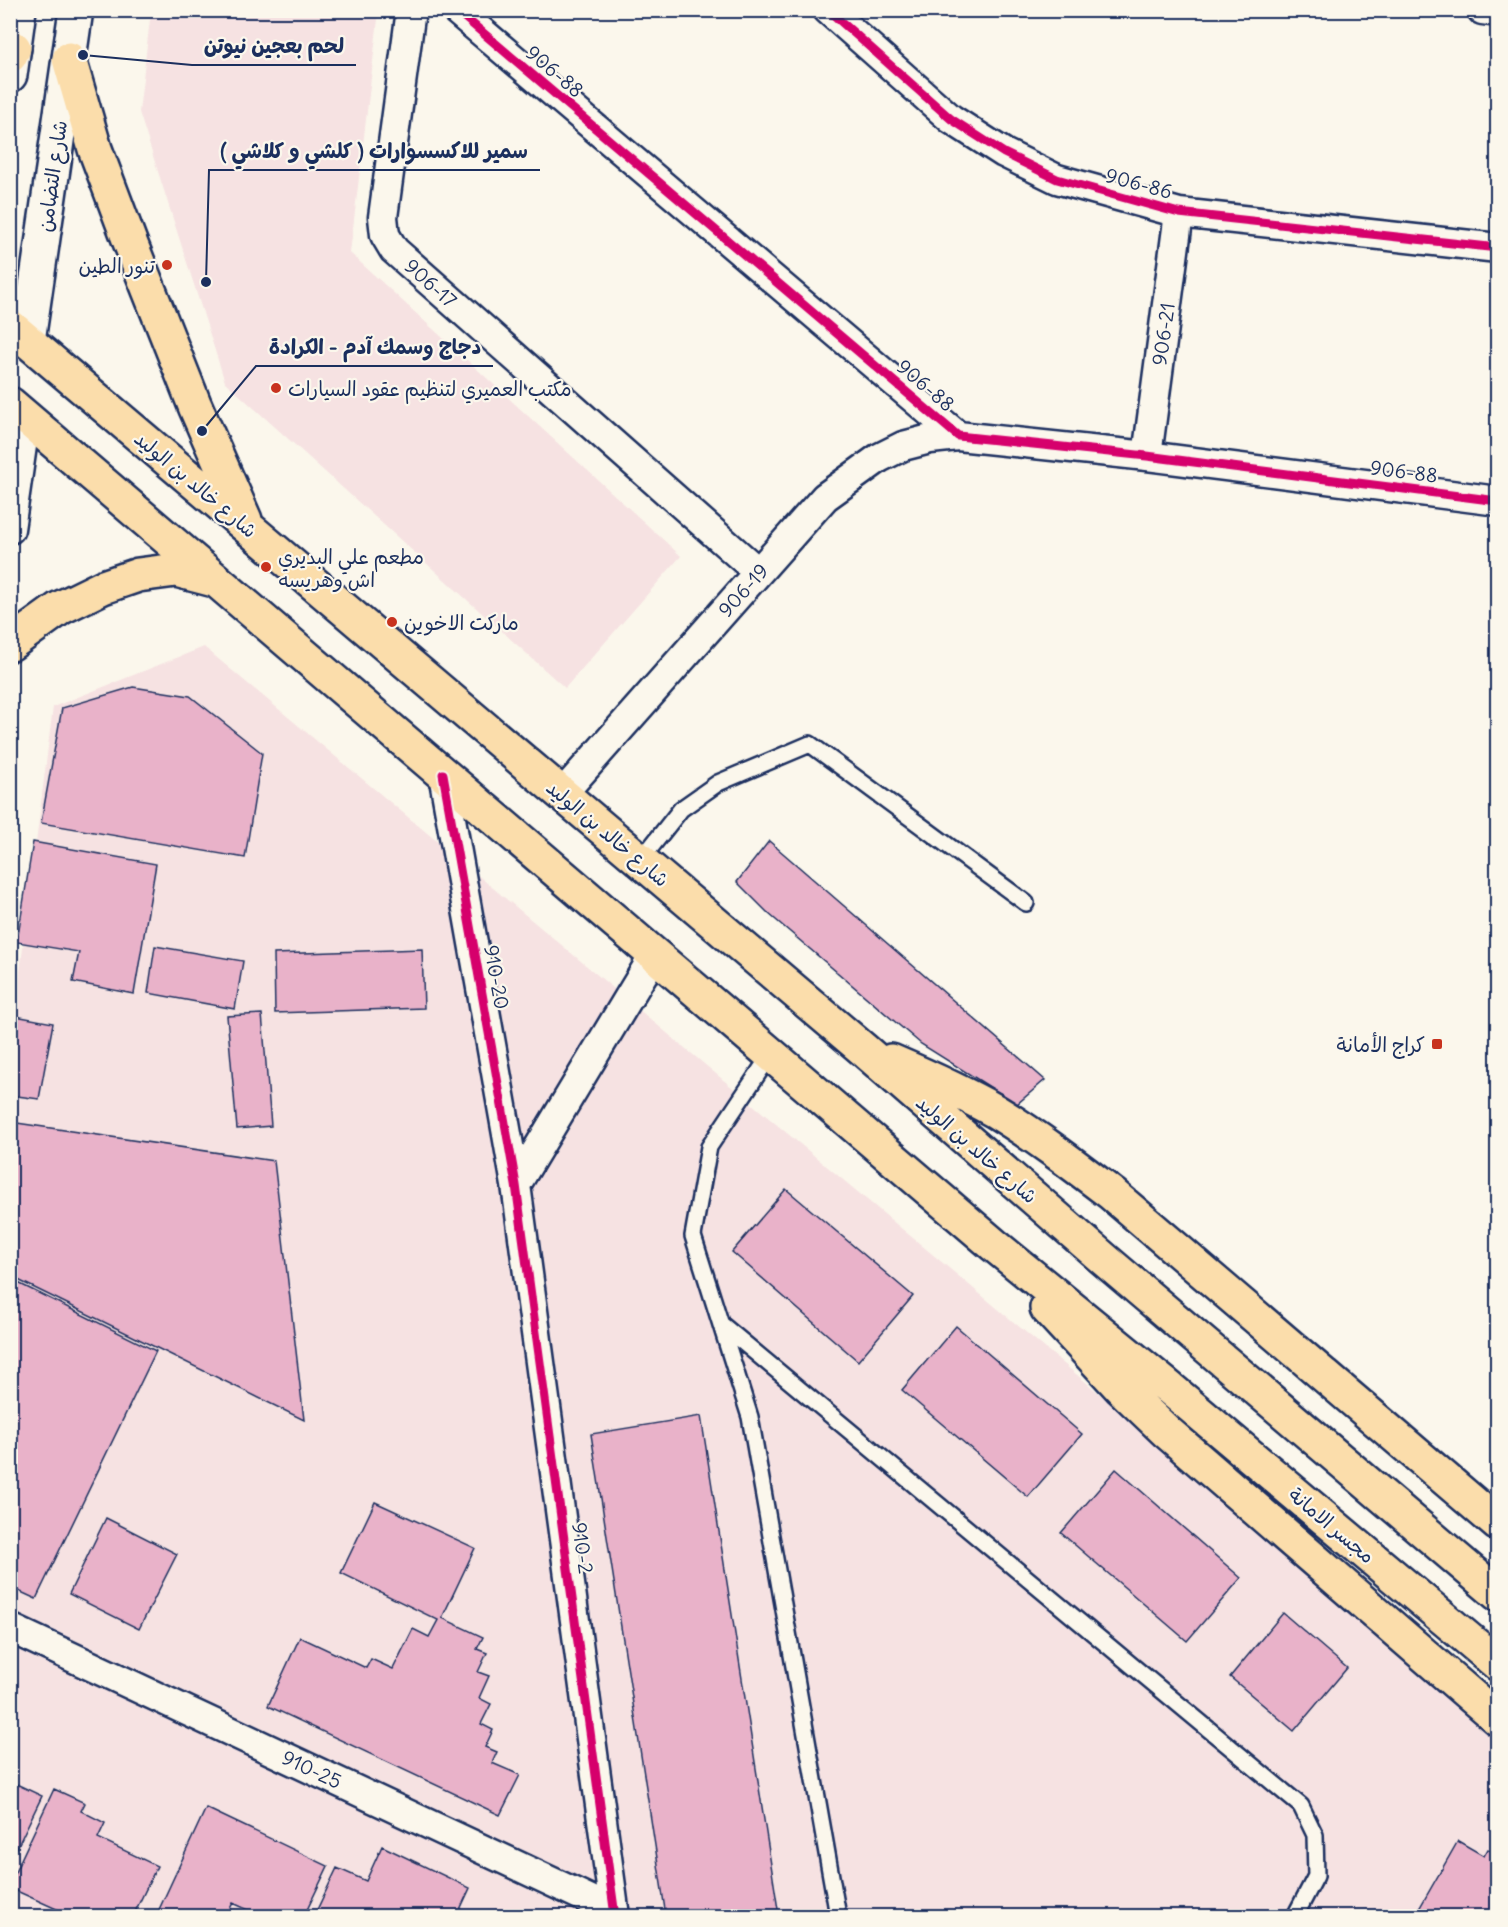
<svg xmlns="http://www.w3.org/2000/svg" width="1508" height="1927" viewBox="0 0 1508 1927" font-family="Delius,'Playpen Sans Arabic',sans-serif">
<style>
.built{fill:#f6e2e2}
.building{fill:#e9b2c9;stroke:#1b2f5e;stroke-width:1.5}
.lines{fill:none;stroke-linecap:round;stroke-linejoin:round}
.lane-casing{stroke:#1b2f5e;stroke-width:20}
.street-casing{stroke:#1b2f5e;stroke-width:33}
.secondary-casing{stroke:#1b2f5e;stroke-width:38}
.primary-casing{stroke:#1b2f5e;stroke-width:38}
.lane{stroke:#fbf7ec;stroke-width:15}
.street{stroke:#fbf7ec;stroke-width:28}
.secondary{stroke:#fbf7ec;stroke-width:33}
.primary{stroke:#fbddab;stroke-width:33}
.cycleway-casing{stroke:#fbf7ec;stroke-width:13}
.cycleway{stroke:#d6006c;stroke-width:9}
.poi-dot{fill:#c8321e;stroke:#fbf7ec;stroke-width:2}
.labels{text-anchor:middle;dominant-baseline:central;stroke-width:4.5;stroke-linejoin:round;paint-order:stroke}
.street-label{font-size:20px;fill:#1b2f5e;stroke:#fbf7ec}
.poi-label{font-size:20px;fill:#1b2f5e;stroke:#fbf7ec;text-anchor:start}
.leader{fill:none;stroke:#1b2f5e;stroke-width:2}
.callout-dot{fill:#1b2f5e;stroke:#fbf7ec;stroke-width:2}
.callout-label{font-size:21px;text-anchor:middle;font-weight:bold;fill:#1b2f5e;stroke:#fbf7ec;stroke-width:4.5;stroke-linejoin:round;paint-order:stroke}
</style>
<rect width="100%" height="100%" fill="#fbf7ec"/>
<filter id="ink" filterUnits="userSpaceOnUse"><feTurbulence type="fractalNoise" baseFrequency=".0167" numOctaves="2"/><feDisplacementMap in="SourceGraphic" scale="12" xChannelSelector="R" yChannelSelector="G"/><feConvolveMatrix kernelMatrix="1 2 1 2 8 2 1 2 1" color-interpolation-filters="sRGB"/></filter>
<g filter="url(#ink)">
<path class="built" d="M151 11H379L350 253 681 556 565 688 225 382 139 112Z
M204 647 1497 1725V1916H11L10 1052 53 707Z"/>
<path class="building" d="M133 687 190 696 262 753 245 858 41 823 62 708Z
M769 841 1045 1080 1017 1104 921 1044 769 914 737 882Z
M33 842 156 864 134 994 73 982 79 952 17 942Z
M155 946 243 961 235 1009 148 993Z
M422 949 424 1008 275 1013 274 954Z
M262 1014 271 1126 237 1129 227 1016Z
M10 1015 53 1023 39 1099 10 1095Z
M10 1122 274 1161 304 1420 10 1276Z
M786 1189 913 1296 858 1361 732 1252Z
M10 1279 156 1351 36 1599 10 1587Z
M956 1326 1082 1434 1028 1497 902 1390Z
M701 1416 779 1916H666L591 1434Z
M1116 1469 1241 1578 1187 1641 1061 1533Z
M375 1502 475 1548 442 1618 483 1637 477 1649 487 1653 478 1672 489 1676 479 1698 491 1704 481 1724 493 1730 485 1747 497 1752 492 1763 520 1775 500 1815 268 1706 300 1637 366 1668 371 1659 393 1669 413 1629 429 1637 438 1620 341 1573Z
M106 1518 177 1554 139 1629 69 1594Z
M1283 1613 1347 1668 1294 1731 1230 1677Z
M10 1781 42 1796 10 1862Z
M54 1789 85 1803 81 1811 105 1823 98 1838 157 1866 133 1916H72L10 1888V1883Z
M206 1808 328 1866 304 1916H262L233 1903 226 1916H156Z
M1458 1841 1484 1856 1488 1849 1498 1855V1916H1415Z
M382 1846 470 1888 457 1916H314L337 1868 366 1881Z"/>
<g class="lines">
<defs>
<path id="lane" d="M640 861 681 809 718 783 810 744 1026 903
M771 1054 709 1147 693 1236 750 1417 838 1916
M721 1324 1301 1806 1315 1835 1316 1876 1295 1916"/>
<path id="street" d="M411 10 383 217 385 235 394 250 758 572
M456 10 958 436 1147 456 1498 501
M828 10 951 119 1004 153 1057 179 1179 213 1498 248
M1482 10 1498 12
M1147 456 1179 213
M10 529 26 418
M443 774 516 1185 615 1916
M562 794 825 497 879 458 903 446 930 439 958 436
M516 1185 655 954
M10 1628 614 1911"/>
<path id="secondary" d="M10 75 19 10
M28 341 76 10"/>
<path id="primary" d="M10 56 14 48
M69 59 95 149 130 242 195 406 245 520
M10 326 864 1050 1105 1260 1498 1594
M10 404 994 1245 1167 1386 1498 1664
M10 644 60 608 103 587 138 575 176 570 214 580
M891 1061C926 1076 962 1092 995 1111 1036 1136 1074 1165 1112 1194L1498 1524
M1047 1308 1121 1388 1167 1432 1498 1719"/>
</defs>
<use href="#lane" class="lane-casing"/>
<use href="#street" class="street-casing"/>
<use href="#secondary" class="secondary-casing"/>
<use href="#primary" class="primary-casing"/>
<use href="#lane" class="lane"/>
<use href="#street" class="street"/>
<use href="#secondary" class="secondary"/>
<use href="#primary" class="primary"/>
<defs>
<path id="cycleway" d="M456 10 958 436 1147 456 1498 501
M828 10 951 119 1004 153 1057 179 1179 213 1498 248
M443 774 516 1185 615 1916"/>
</defs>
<use href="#cycleway" class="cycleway-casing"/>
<use href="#cycleway" class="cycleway"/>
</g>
</g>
<g class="poi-dot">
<circle cx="167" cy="265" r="6"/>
<circle cx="276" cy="388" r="6"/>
<circle cx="266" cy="567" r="6"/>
<circle cx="392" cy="622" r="6"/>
<rect x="1431" y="1038" width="12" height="12" rx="3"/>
</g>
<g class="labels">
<g class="street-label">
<text transform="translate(555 71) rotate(40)">906-88</text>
<text transform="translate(52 176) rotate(-82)">شارع التضامن</text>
<text transform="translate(1139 183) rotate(15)">906-86</text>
<text transform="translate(431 283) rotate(42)">906-17</text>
<text transform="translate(1163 334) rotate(-82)">906-21</text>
<text transform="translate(926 385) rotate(40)">906-88</text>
<text transform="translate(1404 471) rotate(7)">906-88</text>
<text transform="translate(196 484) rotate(40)">شارع خالد بن الوليد</text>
<text transform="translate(743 590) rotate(-48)">906-19</text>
<text transform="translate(608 833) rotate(40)">شارع خالد بن الوليد</text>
<text transform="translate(497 977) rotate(80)">910-20</text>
<text transform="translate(977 1149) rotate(41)">شارع خالد بن الوليد</text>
<text transform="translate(1332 1525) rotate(40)">مجسر الامانة</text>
<text transform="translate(583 1548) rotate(82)">910-2</text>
<text transform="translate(312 1769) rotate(25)">910-25</text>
</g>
<g class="poi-label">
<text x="155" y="265" text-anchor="end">تنور الطين</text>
<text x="288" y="388">مكتب العميري لتنظيم عقود السيارات</text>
<text x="278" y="556">مطعم علي البديري<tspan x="278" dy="23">اش وهريسه</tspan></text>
<text x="404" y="622">ماركت الاخوين</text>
<text x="1425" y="1044" text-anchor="end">كراج الأمانة</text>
</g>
</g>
<path class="leader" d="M83 55L192 65H356M206 282L209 170H540M202 431L256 366H493"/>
<g class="callout-dot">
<circle cx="83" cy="55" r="6"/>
<circle cx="206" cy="282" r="6"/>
<circle cx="202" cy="431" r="6"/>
</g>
<g class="callout-label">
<text x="274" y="53">لحم بعجين نيوتن</text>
<text x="374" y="158">سمير للاكسسوارات ( كلشي و كلاشي )</text>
<text x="375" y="354">دجاج وسمك آدم - الكرادة</text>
</g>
<rect width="1508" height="1927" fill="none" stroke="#fbf7ec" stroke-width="36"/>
<rect x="18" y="18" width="1472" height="1891" fill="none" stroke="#1b2f5e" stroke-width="2" filter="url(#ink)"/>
</svg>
